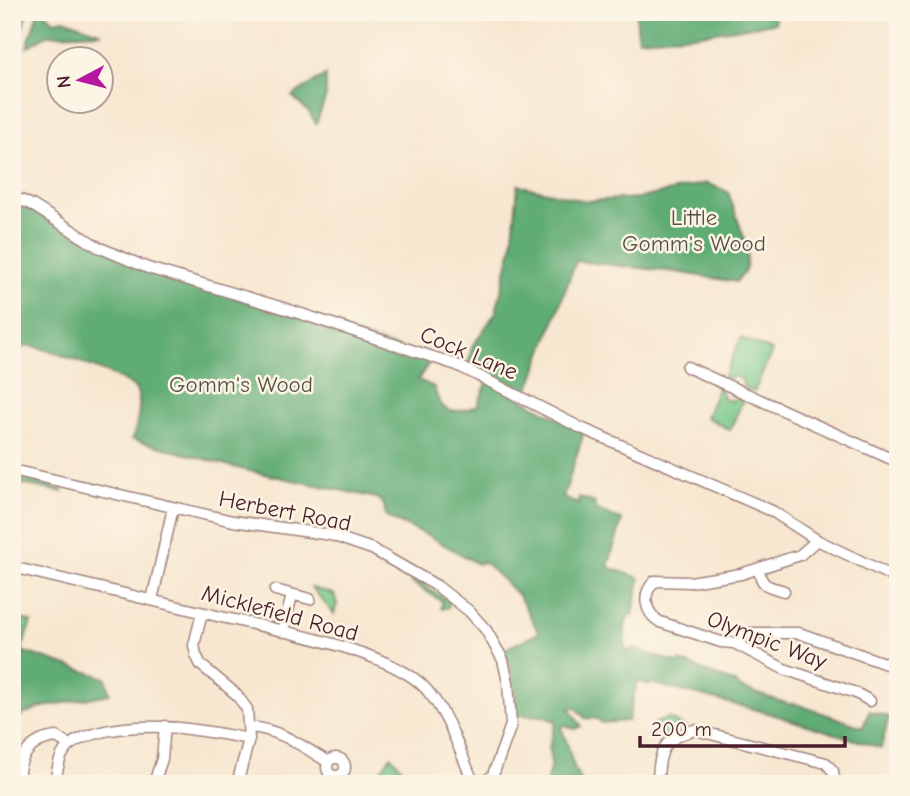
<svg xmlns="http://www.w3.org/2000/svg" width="910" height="796" viewBox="0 0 910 796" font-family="'Comic Neue',sans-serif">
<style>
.green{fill:#77c788;stroke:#60735a;stroke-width:2}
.forest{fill:#61ac74;stroke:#566650;stroke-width:2}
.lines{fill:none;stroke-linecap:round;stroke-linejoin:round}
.minor-casing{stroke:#a0837e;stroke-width:13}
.minor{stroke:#fff;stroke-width:10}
.labels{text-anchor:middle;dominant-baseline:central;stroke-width:5;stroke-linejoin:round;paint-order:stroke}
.park-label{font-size:23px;fill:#585147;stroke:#fcf5e5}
.street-label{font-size:23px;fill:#4a1f2b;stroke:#fcf5e5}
</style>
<rect width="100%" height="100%" fill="#fcf5e5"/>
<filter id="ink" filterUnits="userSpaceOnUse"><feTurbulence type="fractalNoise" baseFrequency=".0143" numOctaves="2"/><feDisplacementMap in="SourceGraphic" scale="14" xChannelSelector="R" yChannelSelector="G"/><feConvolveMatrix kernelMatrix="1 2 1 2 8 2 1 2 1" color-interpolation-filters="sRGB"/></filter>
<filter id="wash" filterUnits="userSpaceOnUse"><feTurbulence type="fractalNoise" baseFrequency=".00686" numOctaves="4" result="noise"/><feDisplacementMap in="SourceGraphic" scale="28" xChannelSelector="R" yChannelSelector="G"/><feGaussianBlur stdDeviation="1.57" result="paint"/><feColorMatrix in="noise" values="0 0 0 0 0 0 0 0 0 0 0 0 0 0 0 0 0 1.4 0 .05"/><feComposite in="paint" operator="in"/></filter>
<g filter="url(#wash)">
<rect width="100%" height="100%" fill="#f7e7d0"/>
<path class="green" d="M12 12H28L12 56Z
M741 338 772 351 754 392 743 387 742 379 733 376 730 379 723 378Z
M718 388 722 392 723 398 732 401 735 398 743 400 730 430 706 417Z
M18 478 61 489 63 492 17 483Z
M412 579 449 601 448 607 442 609 441 607 443 602 411 582Z
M312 588 334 594 337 604 334 614Z
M12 616 31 622 22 649 12 648Z
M668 718 685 727 678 729 662 741 653 724Z
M391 756 415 784H371Z"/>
<path class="forest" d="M38 12H45L54 21 64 19 102 33 47 35 27 47Z
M636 12H774L775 23 695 35 638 39Z
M326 75V96L316 124 309 112 292 96Z
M706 183 728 192 748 249 746 269 736 282 676 272 576 261 527 394 468 365 472 347 496 312 512 247 518 185 585 201 640 198Z
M12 198 72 233 188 286H197L432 358 418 380 434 387C441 416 453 414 477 406L488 381 584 432 563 498 578 504 579 497 595 503V509L622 520 608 567 640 578 633 615 628 616C624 626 624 645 627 654L631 648 678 663 680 661 735 683 743 689 792 705 793 703 863 727 869 711 889 717 881 748 768 713 651 683 650 685 637 681 628 721 602 723 597 719 585 718 576 708H569L581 726 575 729 564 725 561 728C571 747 570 767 583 784H546L551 764 549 747 556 721 540 716 518 715 511 667 504 649 537 634 538 631 519 596 487 564 481 562 478 564 427 535 386 517 384 505 377 498 241 469 131 439 134 435C137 421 144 399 134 387 127 379 32 341 24 346 17 350 14 388 12 398Z
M12 648 106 678 110 694 38 708 12 720Z"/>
</g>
<g filter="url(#ink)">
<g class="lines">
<defs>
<path id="minor" d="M12 196 32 205 98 247 148 268 280 307 457 365 579 427 772 511 817 540 898 579
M687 367 898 462
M12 470 233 521 331 535 372 549 437 586 469 611 486 630 503 660 508 682 511 725 493 775 483 784
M817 540 800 555 741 574 690 582 655 581C641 594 645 613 660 622L721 642 734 643 784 669 856 693 870 701
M12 567C79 583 146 599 213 615 267 628 392 650 426 689 449 715 460 752 474 784
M759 569C761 587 768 586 784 591
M275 590 310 599
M152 600 173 508
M202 613 194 645 196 655 201 665 236 694 247 709 249 739 237 784
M283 632 292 595
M738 645 746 633H799L892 666
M250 727C279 729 304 747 328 762
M327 767a9 9 0 1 1 18 0a9 9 0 1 1-18 0Z
M155 780 162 759 165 726
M19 784C16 758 31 739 57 737L69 745
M55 784C57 771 59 753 70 745 80 737 94 734 105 731 154 721 201 730 249 739
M658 784C658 752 663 737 695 730L826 763 833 771 835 784"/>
</defs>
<use href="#minor" class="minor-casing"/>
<use href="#minor" class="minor"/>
</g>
</g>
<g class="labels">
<g class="park-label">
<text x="694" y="217">Little<tspan x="694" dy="26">Gomm's Wood</tspan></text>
<text x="241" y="384">Gomm's Wood</text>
</g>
<g class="street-label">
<text transform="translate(469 353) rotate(23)">Cock Lane</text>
<text transform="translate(285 511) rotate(11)">Herbert Road</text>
<text transform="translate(280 613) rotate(15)">Micklefield Road</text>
<text transform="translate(767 640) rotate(21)">Olympic Way</text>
</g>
</g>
<rect width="910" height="796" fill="none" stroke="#fcf5e5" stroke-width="42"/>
<g transform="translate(80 80) rotate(263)"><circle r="33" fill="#fcf5e5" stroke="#b59f9b" stroke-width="2"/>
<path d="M0-5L12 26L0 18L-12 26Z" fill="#b5179e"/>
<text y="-10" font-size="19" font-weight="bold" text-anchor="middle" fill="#4a1f2b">N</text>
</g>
<path d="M640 736v10h205v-10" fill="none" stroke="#4a1f2b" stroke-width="3.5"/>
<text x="651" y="736" font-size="21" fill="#4a1f2b" stroke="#fcf5e5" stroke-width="5" paint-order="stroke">200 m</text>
</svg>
